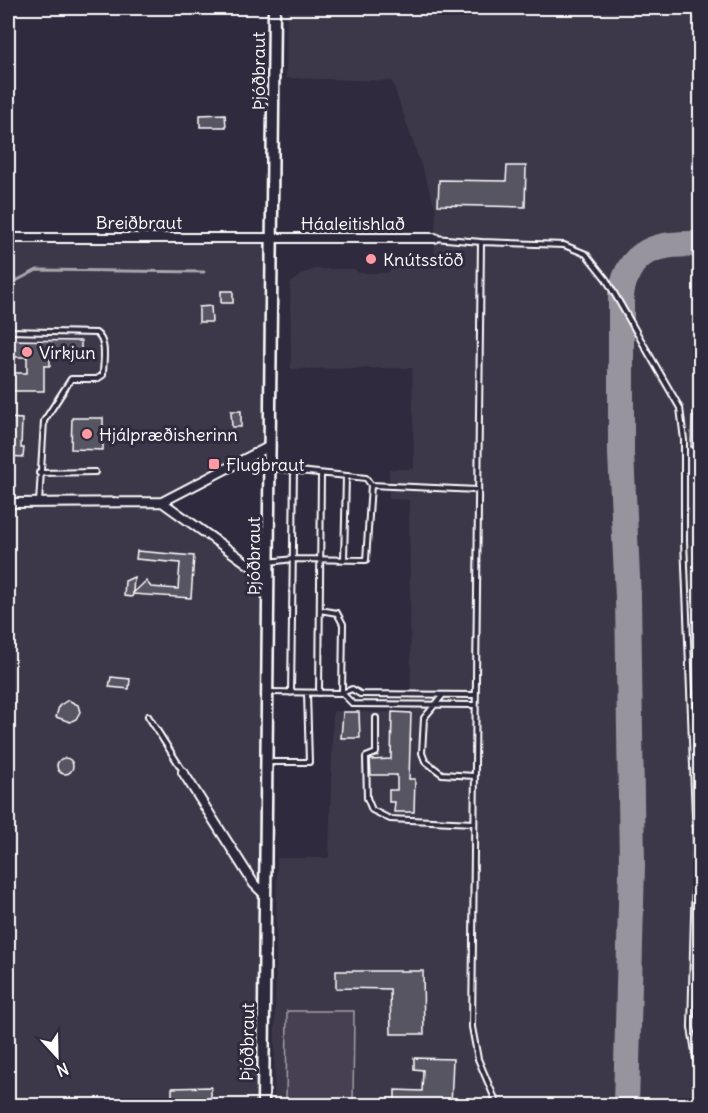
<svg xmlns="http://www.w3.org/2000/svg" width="708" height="1113" viewBox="0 0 708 1113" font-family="Delius,sans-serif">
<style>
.built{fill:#3c3749}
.green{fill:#464152;stroke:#a2a0a8;stroke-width:1.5}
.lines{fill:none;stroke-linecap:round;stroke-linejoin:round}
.stream{stroke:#a7a6ad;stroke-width:3}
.taxiway{stroke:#97949e;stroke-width:26}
.building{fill:#595564;stroke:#fff;stroke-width:1.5}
.service-casing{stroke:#fff;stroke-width:8}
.minor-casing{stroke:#fff;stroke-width:12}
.tertiary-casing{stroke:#fff;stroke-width:15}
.service{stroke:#2f2a3d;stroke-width:4}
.minor{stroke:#2f2a3d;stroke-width:8}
.tertiary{stroke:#2f2a3d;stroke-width:10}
.poi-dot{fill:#ff9aa2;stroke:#2f2a3d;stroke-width:2}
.labels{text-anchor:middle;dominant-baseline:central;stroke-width:6;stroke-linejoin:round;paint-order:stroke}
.street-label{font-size:18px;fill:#fff;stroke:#2f2a3d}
.poi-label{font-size:18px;fill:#fff;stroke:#2f2a3d;text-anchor:start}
</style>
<rect width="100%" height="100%" fill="#2f2a3d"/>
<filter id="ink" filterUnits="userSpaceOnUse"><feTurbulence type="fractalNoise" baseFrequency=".0167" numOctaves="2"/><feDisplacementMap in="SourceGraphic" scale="12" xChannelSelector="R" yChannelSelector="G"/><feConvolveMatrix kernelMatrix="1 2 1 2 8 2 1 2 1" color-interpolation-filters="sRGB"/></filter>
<g filter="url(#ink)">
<path class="built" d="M287 8H700V1105L274 1106 277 858H329L333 711 411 713V695L409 500 389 499V469H414L412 368 291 369 290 284 301 274 315 269H354L359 273H387L401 262H434L436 209 392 81 286 78Z
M8 238H271L270 446 162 502 269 579 263 1105H8Z"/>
<path class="green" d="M287 1011H354L353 1105H286Z"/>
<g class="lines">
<path class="stream" d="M8 285 37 270 204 272"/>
<path class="taxiway" d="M626 1106 632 864 628 597 621 454V295C628 248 659 243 700 244"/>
</g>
<path class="building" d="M225 114 226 127H200V115Z
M507 166H526L525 207 438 205 439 180 506 181Z
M221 291H233V303H221Z
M211 306 212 322H199V307Z
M8 340 81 341V358H50V366H44V391H8V373H27V357H8Z
M231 411H241V427H232Z
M692 416 700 417V447H691Z
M8 418 22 419 21 448H24L23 457 8 456Z
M72 418H103V450L71 449Z
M137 551 194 556 191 598 133 594 132 597 124 596 125 581 134 577 133 593 146 581 151 587 178 589 180 563 136 559Z
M111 677 130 679 129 689 109 687Z
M68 700 78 705 80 712 76 719 70 722 56 717 59 706Z
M343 712H359L360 738H341Z
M392 712 411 713 409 779H415L414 812H394L395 802H389V790H397V775H371L370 760 391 759Z
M57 766a8 8 0 1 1 16 0a8 8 0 1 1-16 0Z
M336 971H423L424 1034H391L390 989 336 988Z
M414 1058 453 1059 451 1106H395V1090L422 1091 423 1070 414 1069Z
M211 1087V1106H172V1088Z"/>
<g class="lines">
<defs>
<path id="service" d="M435 238 481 242
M8 331 96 333C108 342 103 361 103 375L97 379H71L44 421 39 503
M39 473 95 472
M371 485 477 490
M344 560 346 477
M269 562 293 559 366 560 371 485 366 478 270 468
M320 610 337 613 343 624 342 693 353 704 474 705
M268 692 342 693 352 689 360 694 474 695
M291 693 294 470
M319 693 321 474
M443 695 424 718 422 753 425 761 442 774 474 776
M148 716 183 771
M376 718V753L366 757 367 798 372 810 390 819 473 823
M268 762H309L307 693
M498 1106 478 1059 472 1027 481 242 564 245 586 254 606 279 680 408 684 440V541L696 840 691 1027 700 1083"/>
<path id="minor" d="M8 238H435
M162 502 269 579
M8 503 162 502 270 446
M183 772 254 884 266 896"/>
<path id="tertiary" d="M263 1106 274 8"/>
</defs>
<use href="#service" class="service-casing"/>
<use href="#minor" class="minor-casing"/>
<use href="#tertiary" class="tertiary-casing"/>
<use href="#service" class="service"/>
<use href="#minor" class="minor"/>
<use href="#tertiary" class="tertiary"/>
</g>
</g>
<g class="poi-dot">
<circle cx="371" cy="259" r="6"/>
<circle cx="27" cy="352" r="6"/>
<circle cx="87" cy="434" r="6"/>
<rect x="208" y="458" width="12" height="12" rx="3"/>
</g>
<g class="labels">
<g class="street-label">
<text transform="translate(258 71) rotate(-90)">Þjóðbraut</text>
<text x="139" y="222">Breiðbraut</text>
<text x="353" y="223">Háaleitishlað</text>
<text transform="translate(253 556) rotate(-90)">Þjóðbraut</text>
<text transform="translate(247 1042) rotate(-89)">Þjóðbraut</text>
</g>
<g class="poi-label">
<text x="383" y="259">Knútsstöð</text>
<text x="39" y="352">Virkjun</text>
<text x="99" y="434">Hjálpræðisherinn</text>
<text x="226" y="464">Flugbraut</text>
</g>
</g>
<rect width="708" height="1113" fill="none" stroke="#2f2a3d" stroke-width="30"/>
<rect x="15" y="15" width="678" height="1083" fill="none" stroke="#fff" stroke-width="2" filter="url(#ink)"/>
<g transform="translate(57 1056) rotate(158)" stroke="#2f2a3d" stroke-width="4.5" paint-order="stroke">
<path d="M0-4.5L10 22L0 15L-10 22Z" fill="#ffffff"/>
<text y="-9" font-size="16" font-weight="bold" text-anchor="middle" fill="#ffffff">N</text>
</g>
</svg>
